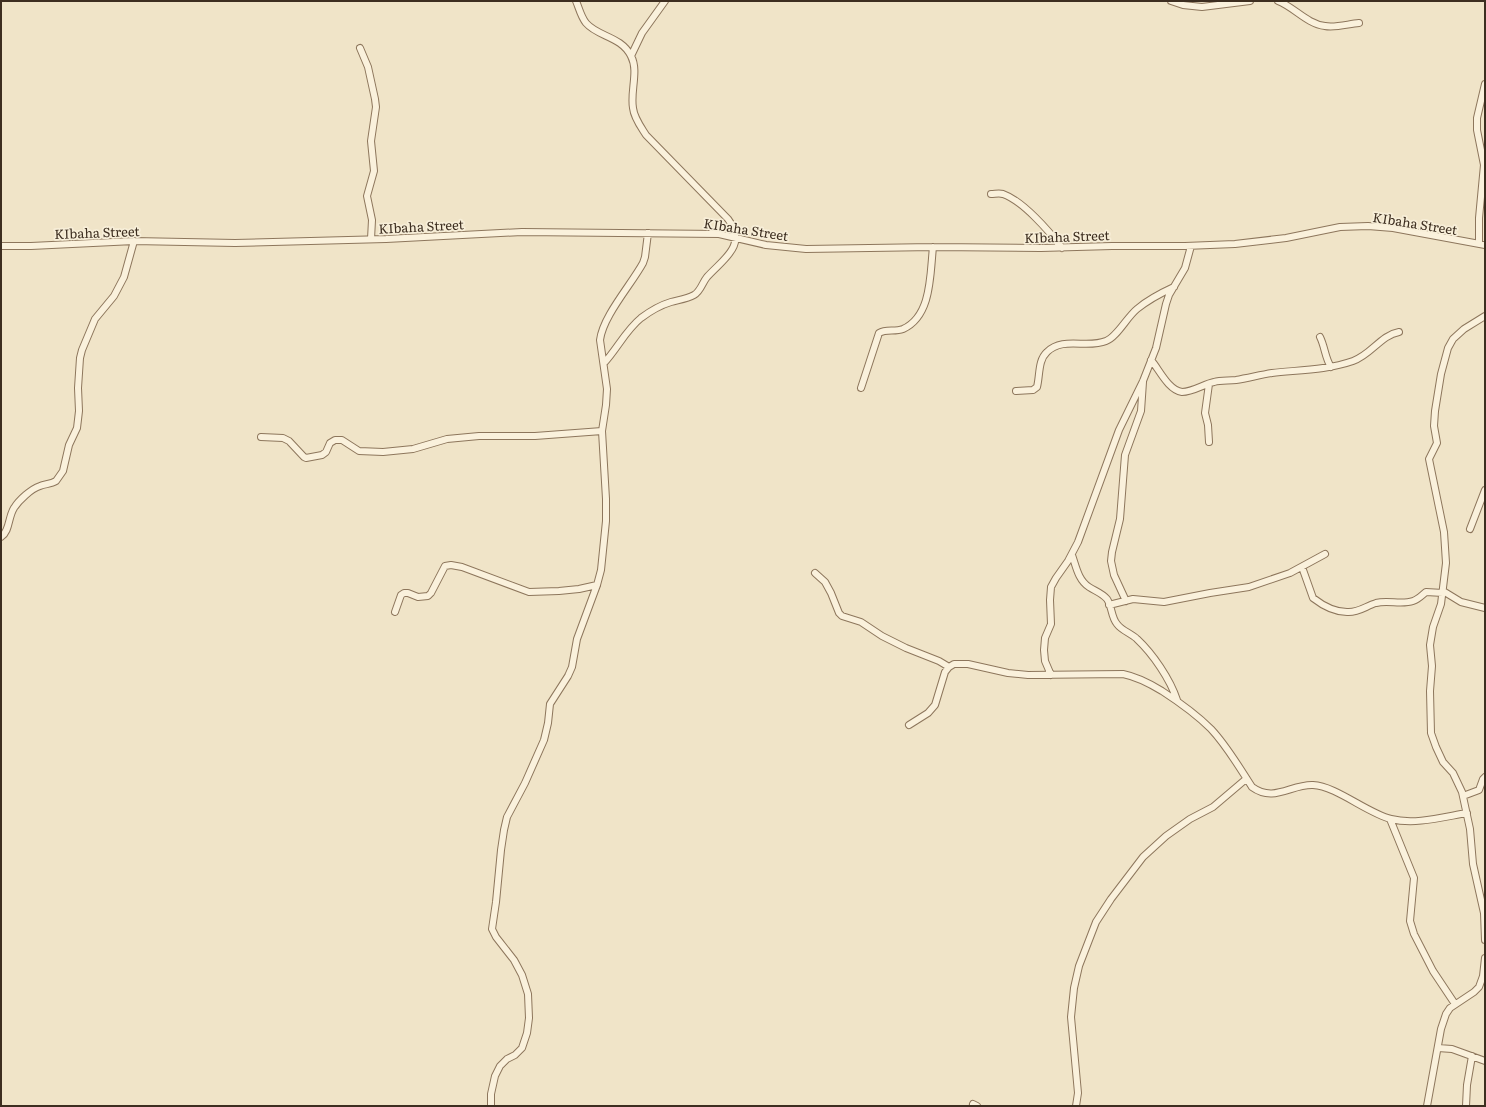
<svg xmlns="http://www.w3.org/2000/svg" width="1486" height="1107" viewBox="0 0 1486 1107" font-family="Literata,serif">
<style>
.lines{fill:none;stroke-linecap:round;stroke-linejoin:round}
.street-casing{stroke:#8d765c;stroke-width:8}
.street{stroke:#faf1dc;stroke-width:6}
.labels{text-anchor:middle;dominant-baseline:central;stroke-width:3.5;stroke-linejoin:round;paint-order:stroke}
.street-label{font-size:13px;fill:#3d2e20;stroke:#f7eed8}
</style>
<rect width="100%" height="100%" fill="#f0e4c8"/>
<g class="lines">
<defs>
<path id="street" d="M576 1C579 8 581 17 586 23 598 37 621 36 631 56 639 71 630 91 633 108 634 118 641 127 646 135L728 219C748 246 723 259 707 277 702 283 701 291 694 295 687 299 678 300 671 302 661 305 649 312 641 318 626 330 617 349 604 363
M1171 1 1183 5 1202 7 1250 1
M1278 1C1294 7 1307 24 1325 26 1335 28 1348 24 1359 23
M360 48 368 67 375 99 376 107 371 141 374 171 367 196 372 220 371 239
M631 56 642 33 665 1
M991 194C995 194 999 193 1003 194 1023 201 1049 231 1062 248
M1479 244V218L1484 165 1477 130V118L1485 84
M1 246H31L134 241 235 243 386 239 522 232 719 234 766 245 806 249 933 247 1041 248 1112 246H1185L1235 244 1286 238 1340 227 1368 226 1393 228 1485 245
M1485 316 1464 329 1453 339 1448 348 1441 374 1435 411 1434 426 1437 443 1429 459 1444 532 1446 563 1441 604 1433 627 1430 645 1432 666 1430 691 1431 733 1436 747 1443 762 1453 773 1462 792 1470 829 1473 864 1484 913 1485 940
M1320 337C1325 347 1325 358 1331 367
M1151 360C1159 369 1168 390 1182 392 1193 392 1204 384 1214 382 1221 380 1229 381 1236 380 1248 378 1260 375 1272 373 1299 370 1327 370 1353 361 1371 355 1381 335 1399 332
M861 388 879 333C886 329 895 332 903 329 932 316 930 274 933 247
M1016 391 1033 390 1037 387C1040 375 1038 360 1047 352 1063 336 1087 349 1106 341 1117 337 1127 317 1137 309 1149 299 1161 293 1174 287
M261 437 283 438 289 441 304 457 306 458 322 455 326 452 330 443 335 440H342L359 451 383 452 413 449 447 439 479 436H535L602 431
M1209 442 1208 425 1205 413 1209 384
M1470 529 1485 490
M1 537C10 531 8 517 14 508 19 500 31 489 40 486 45 484 51 484 56 481L63 471 69 445 77 428 79 411 78 388 80 358 82 350 95 319 114 296 124 277 134 241
M1072 555C1076 566 1078 580 1089 587 1095 591 1102 593 1107 599 1112 606 1111 617 1117 624 1122 631 1131 633 1137 639 1153 654 1170 679 1177 700
M1302 567 1313 598C1322 605 1335 612 1347 612 1358 613 1366 606 1376 603 1388 600 1402 605 1413 601 1419 599 1422 595 1426 592L1443 593
M815 573 825 582 831 593 839 613 842 616 861 622 882 636 906 648 939 661 949 667
M1443 591 1461 602 1485 608
M1126 601 1114 575 1111 561 1112 552 1120 519 1125 455 1141 411 1143 382
M1109 605 1133 599 1164 602 1210 593 1249 587 1290 573 1325 554
M395 612 401 595 404 593H408L418 597 428 596 431 593 445 566 451 565 462 567 529 592 559 591 579 589 597 585
M1051 675 1045 661 1044 650 1045 638 1051 624 1050 600 1051 587 1056 578 1068 561 1078 542 1119 430 1143 381 1156 348 1166 304 1169 295 1185 268 1191 246
M909 725 928 713 935 705 945 672 949 667 954 664H968L1008 673 1028 675 1123 674C1138 677 1149 683 1162 691 1179 702 1196 714 1211 729 1227 746 1239 767 1252 787 1274 803 1291 784 1313 785 1336 786 1367 813 1391 819 1415 825 1443 817 1467 813
M1463 796 1479 790 1483 779 1485 777
M1390 819 1414 878 1410 921 1414 934 1433 971 1455 1004
M1438 1048 1452 1049 1485 1061
M973 1104 977 1106
M491 1106V1094L495 1076 500 1066 507 1059 515 1055 522 1048 527 1033 529 1018 528 994 522 975 514 960 496 937 492 929 496 902 501 850 504 830 507 817 525 783 544 740 548 723 550 704 568 676 572 667 577 639 597 585 601 570 606 521V499L602 431 606 405 607 389 600 340C603 316 631 285 643 263L645 257 648 233
M1076 1106 1078 1093 1071 1017 1074 988 1079 966 1096 922 1111 899 1143 857 1166 836 1190 819 1213 807 1246 779
M1427 1106 1441 1029 1446 1014 1450 1008 1474 992 1479 987 1483 976 1485 958
M1466 1106 1467 1085 1472 1056"/>
</defs>
<use href="#street" class="street-casing"/>
<use href="#street" class="street"/>
</g>
<g class="labels">
<g class="street-label">
<text transform="translate(1415 223) rotate(9)">KIbaha Street</text>
<text transform="translate(421 226) rotate(-3)">KIbaha Street</text>
<text transform="translate(746 229) rotate(9)">KIbaha Street</text>
<text transform="translate(97 232) rotate(-2)">KIbaha Street</text>
<text transform="translate(1067 236) rotate(-2)">KIbaha Street</text>
</g>
</g>
<rect width="1486" height="1107" fill="none" stroke="#3d2e20" stroke-width="4"/>
</svg>
